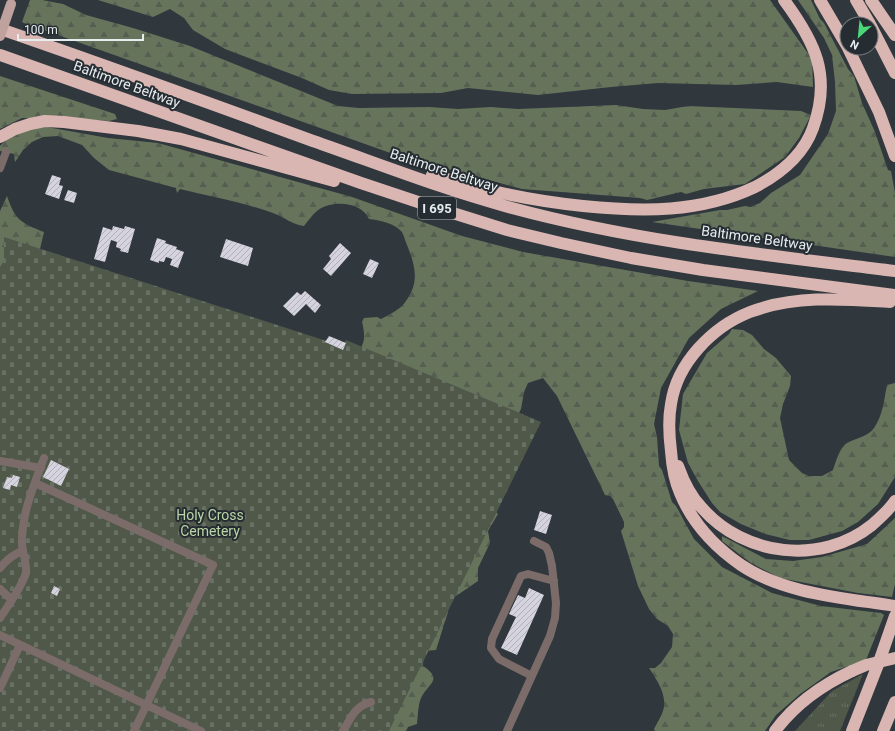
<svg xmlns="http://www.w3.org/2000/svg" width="895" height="731" viewBox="0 0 895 731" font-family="Roboto,sans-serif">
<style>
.grass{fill:url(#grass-tufts)}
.forest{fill:url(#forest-firs)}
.cemetery{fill:url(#cemetery-stones)}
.building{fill:url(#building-hatch)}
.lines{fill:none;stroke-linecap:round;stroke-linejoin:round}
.minor{stroke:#7b6c6a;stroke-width:8}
.highway{stroke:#d9b6b2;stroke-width:12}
.major-bridge{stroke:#bfa19e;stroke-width:10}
.highway-bridge{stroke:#d9b6b2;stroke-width:12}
.labels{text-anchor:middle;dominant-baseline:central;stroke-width:4;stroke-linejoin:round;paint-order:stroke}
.shield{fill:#262d32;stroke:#adb3b6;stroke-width:1}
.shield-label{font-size:13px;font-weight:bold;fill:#e7ecef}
.street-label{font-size:14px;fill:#e7ecef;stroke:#262d32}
.park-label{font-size:14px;fill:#bbd6a6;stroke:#262d32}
</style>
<defs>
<pattern id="grass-tufts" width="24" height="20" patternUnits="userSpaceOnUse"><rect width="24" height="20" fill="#50584a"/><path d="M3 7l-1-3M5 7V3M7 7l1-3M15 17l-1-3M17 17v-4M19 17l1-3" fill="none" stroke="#697064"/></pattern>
<pattern id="forest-firs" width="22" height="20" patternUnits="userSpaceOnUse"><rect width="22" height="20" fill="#66745b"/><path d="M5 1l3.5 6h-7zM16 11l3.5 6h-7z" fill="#565e52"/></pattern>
<pattern id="cemetery-stones" width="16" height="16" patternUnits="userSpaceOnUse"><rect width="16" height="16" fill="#50584a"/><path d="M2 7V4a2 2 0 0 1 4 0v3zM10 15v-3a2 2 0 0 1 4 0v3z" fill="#697064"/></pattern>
<pattern id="building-hatch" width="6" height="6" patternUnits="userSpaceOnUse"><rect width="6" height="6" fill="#d5d3dd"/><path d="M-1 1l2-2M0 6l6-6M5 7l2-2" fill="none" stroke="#b1b0b8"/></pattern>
</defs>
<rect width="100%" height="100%" fill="#30373d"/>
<path class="grass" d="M863 674 840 731H795L832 691Z"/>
<path class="forest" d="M30 0H42L63 4 86 15 133 28 190 46 338 106 359 108 429 107 458 109 491 107 518 109 616 105 643 109 665 110 688 106 801 111 811 115 799 138 785 157 745 184 704 189 686 194 681 192 647 200 640 198 522 189 396 155 24 23 22 22Z
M98 0H770L807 52 812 56 813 87 777 82 736 85 658 83 611 87 538 95 468 88 441 93 352 94 329 90 302 78 225 49 193 30 184 18 170 9 153 17Z
M798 0H811L820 19 824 23 848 69 854 76 862 103 875 132 888 170 891 171 895 193V257L652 222 720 210H727L745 206 750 207 760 203 771 193 800 175 828 134 836 111 835 82 832 55 824 38Z
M0 76 115 114 117 119 109 121 66 118H22L0 129Z
M47 127 108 138 158 143 352 197 462 236 523 252 688 281 758 291 721 309 689 338 661 388 654 424 657 437 659 466 662 470 672 502 676 506 694 539 722 567 772 593 821 606 881 613 884 615 866 660 831 672 800 694 776 715 765 731H655L654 729C657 723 661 717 663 711 668 696 657 680 649 668H655L661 663 672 647 673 634 668 626 657 619 649 609 638 586 621 531 624 527V522L613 499 610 496 605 495 557 396 543 378 528 383 524 392 521 409 515 421 495 511 498 514 488 531 490 543 478 568V581L443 605 448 612 436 650 424 651 423 666C444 680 428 683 421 698 418 705 418 716 417 724L408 727 406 731H378L0 360V211L7 196C15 220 21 223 44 232L39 253 353 362C363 344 367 342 362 322L364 318 377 317 381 319C390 314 400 310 406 301 420 282 415 265 407 245 405 241 404 234 401 231 394 223 379 220 369 219 361 201 331 200 317 211 312 215 308 221 304 226 293 225 284 217 273 213 243 202 211 197 180 189L177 193 176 188 109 170 94 158 82 145 58 136 43 137 32 142 23 150 15 162 14 154 0 151V146L11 135 32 128Z
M732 329 743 330 752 335 764 349 776 358 791 376 790 386 783 404 780 418 789 460 802 473 809 476H822L833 470C836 462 839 448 847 443 856 438 869 436 874 428 883 415 884 400 887 385L895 383V477L878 504 858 522 842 531 809 540H790L765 534 741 524 720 512 712 503 698 481 688 463 679 430 683 394 707 353 729 334Z
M895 518V584L892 597 858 593 780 578 751 563 722 541V536L766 559 793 561 822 557 867 544Z"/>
<path class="cemetery" d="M4 237 342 346 346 340 541 422 389 731H0V267L4 261Z"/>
<path class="building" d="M52 175 61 178 59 185 63 186 59 199 45 194Z
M68 190 77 193 74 203 64 200Z
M113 226 124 229 125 226 135 229 128 253 120 251 121 249 116 247 117 242 111 240 105 262 94 259 103 227 112 230Z
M157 238 166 241 165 243 177 247 176 249 184 252 178 268 170 265 172 259 166 257 164 262 159 261V263L150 260Z
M226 239 253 248 248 266 220 257Z
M340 243 351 253 331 276 323 269 331 259 329 256Z
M370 259 379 263 372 278 363 274Z
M305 291 321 305 315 313 306 304 294 316 283 306 297 292 301 295Z
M329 336 346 343 343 350 325 342Z
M51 460 69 469 61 486 43 477Z
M13 475 20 477 17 487 11 485 10 490 3 488 7 477 12 478Z
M540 511 552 515 546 534 534 530Z
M54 586 60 589 57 596 51 593Z
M529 588 544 595 517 655 501 648 516 617 509 614 518 595 525 598Z"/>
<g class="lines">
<path class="minor" d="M0 168 6 152
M0 461 41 468
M35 483 213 565 134 731
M0 568C6 560 13 555 22 551
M0 589 12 600
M0 618C7 607 24 584 26 572 27 562 21 550 22 539 23 510 34 485 44 458
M0 635 201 731
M532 676 499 659 491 648 492 639 521 576 528 574 554 581
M0 688 20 645
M343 731C351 718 355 706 371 702
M507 731 550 636 555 618 556 603 552 566 549 553 546 547 534 541"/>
<path class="highway" d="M820 0 847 46
M856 0 870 24
M871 0 895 35
M871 26 895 73
M0 29C105 65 209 103 313 141 379 164 445 190 512 208 638 242 767 255 895 271
M848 48 879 112 895 156
M0 55 361 183 424 204 507 230 561 243 631 258 703 270 895 295
M0 137 15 129 30 124 45 121 64 122 138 131 181 139 334 181
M432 175C455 181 479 188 502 193 529 199 556 203 583 206 642 212 700 213 755 187 780 174 803 156 813 128 832 76 815 42 784 0
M890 302C843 299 795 295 750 312 712 327 677 363 671 404 668 420 669 435 671 451 672 465 674 479 680 493 692 522 715 547 741 565 784 594 845 598 895 606
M678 466C683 480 691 497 702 508 744 556 821 566 872 525 880 518 889 510 895 501
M775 731C795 704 822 685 852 671
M852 731 879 662 895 616
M883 731 895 702"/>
<path class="major-bridge" d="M0 36 11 4"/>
<path class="highway-bridge" d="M852 671 866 665 895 658"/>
</g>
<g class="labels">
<rect class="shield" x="418" y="197" width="38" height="22" rx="3"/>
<g class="shield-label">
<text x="437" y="208">I 695</text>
</g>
<g class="street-label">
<text transform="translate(127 84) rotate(20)">Baltimore Beltway</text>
<text transform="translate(444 170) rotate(18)">Baltimore Beltway</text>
<text transform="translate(757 238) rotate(8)">Baltimore Beltway</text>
</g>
<g class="park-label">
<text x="210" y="515">Holy Cross<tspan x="210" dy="16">Cemetery</tspan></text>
</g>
</g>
<g transform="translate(859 36) rotate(207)"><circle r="19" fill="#262d32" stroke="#73797e"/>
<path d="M0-3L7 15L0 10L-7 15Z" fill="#4bd677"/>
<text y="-6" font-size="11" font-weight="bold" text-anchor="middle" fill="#e7ecef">N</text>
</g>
<path d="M18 34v6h125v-6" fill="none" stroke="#e7ecef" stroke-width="2"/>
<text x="24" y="34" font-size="12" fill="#e7ecef" stroke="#262d32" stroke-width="3" paint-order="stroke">100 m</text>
</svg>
